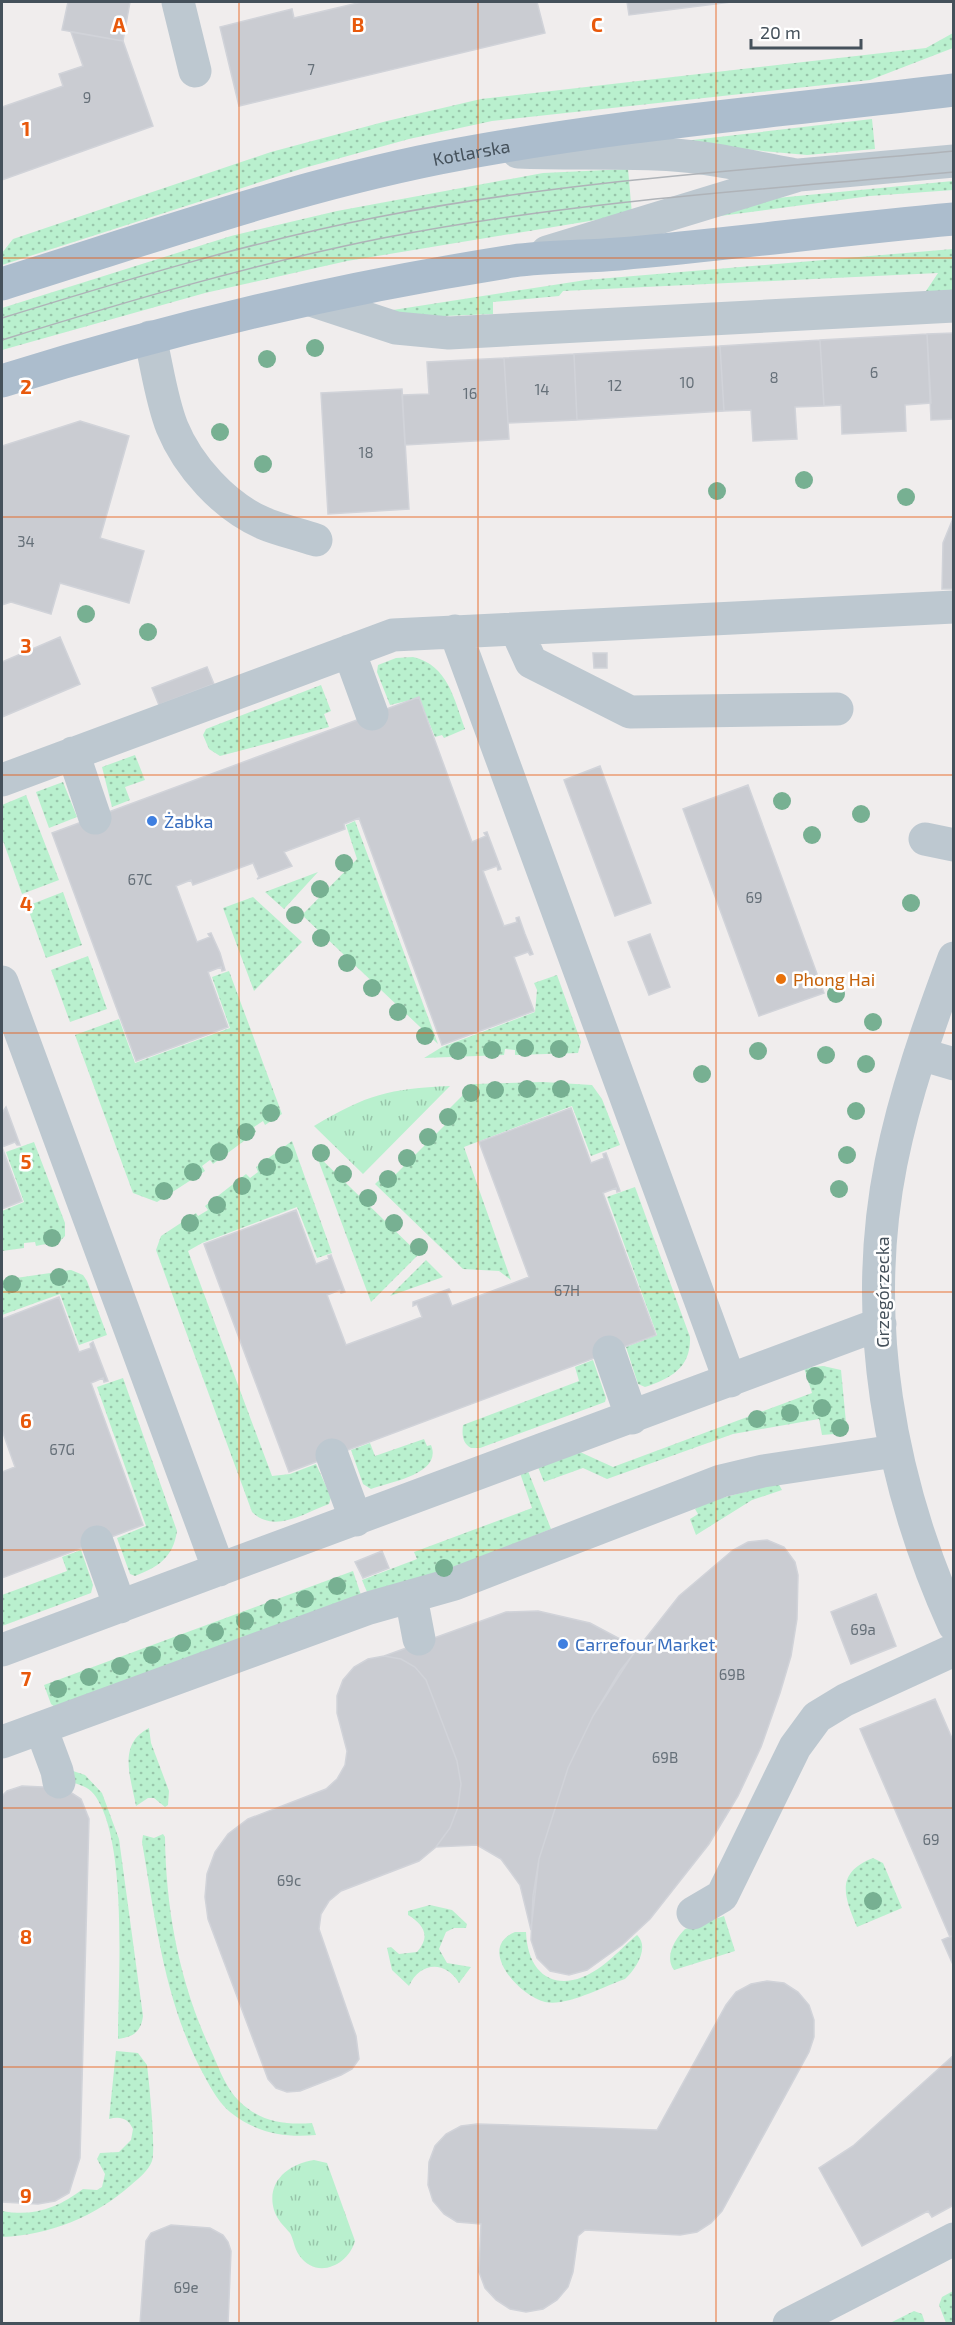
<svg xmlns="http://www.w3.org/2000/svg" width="955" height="2325" viewBox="0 0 955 2325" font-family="'Exo 2',sans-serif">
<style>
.grass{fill:url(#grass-dots)}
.park{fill:url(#park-tufts)}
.building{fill:#caccd2;stroke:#d1d3d9;stroke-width:1.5}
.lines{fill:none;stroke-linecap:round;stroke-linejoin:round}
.minor{stroke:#bdc8d0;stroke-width:33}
.major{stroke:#acbdcd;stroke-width:33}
.tram{stroke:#afb3b8;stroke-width:1.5}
.tree{fill:#77b092}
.grid{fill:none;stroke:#e8590c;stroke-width:1.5;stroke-opacity:0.55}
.shop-dot{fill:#3f7fe0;stroke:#fff;stroke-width:2}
.food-dot{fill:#e8710a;stroke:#fff;stroke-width:2}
.labels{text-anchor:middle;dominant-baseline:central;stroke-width:5;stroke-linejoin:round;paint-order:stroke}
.number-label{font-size:15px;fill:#667079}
.street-label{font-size:18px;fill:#45515b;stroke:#fff}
.shop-label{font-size:18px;fill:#366cbe;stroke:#fff;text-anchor:start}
.food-label{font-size:18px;fill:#c56008;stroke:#fff;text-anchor:start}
.grid-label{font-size:20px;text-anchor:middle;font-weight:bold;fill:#e8590c;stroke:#fff;stroke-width:5;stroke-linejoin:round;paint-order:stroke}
</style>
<defs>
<pattern id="grass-dots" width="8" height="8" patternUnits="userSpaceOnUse" patternTransform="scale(1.5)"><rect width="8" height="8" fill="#b9f0ce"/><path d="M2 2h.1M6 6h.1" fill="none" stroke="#98c5aa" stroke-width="1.8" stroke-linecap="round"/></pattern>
<pattern id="park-tufts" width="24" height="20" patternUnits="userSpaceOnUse" patternTransform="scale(1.5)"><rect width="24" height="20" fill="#b9f0ce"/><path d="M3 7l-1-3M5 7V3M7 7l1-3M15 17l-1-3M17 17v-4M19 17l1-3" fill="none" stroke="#98c5aa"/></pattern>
</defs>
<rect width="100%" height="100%" fill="#f0eded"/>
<path class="grass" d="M953 33V48L870 80 492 121 409 139 304 168 2 265V253L13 239 271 152 387 121 481 99 926 48Z
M872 119 875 149 807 155 685 144 684 141Z
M628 169 632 214 347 261 205 293 2 350V308L231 236 337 211 543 173Z
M953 181V190L870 196 690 220 777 198Z
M953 249V292L926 291 938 273 563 291 559 296 493 302V314L420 317 396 315 393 310 586 280Z
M413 657C448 665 454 699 465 729L444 738 442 735 435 737 419 698 390 705 377 672 378 665 396 658Z
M321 685 331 711 324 714 329 727 220 756 209 749 203 735 206 729Z
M135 755 145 780 125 787 130 800 112 807 102 767Z
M63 782 77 817 49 828 36 792Z
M26 795 59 880 22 894 2 838V805Z
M355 821 438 1044 302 915 357 859 346 825Z
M318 872 284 909 265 892Z
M63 892 82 945 46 958 27 906Z
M253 897 302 942 254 991 223 908Z
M88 956 107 1009 70 1022 51 970Z
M229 971 282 1114 265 1125 263 1121 254 1127 256 1132 213 1164 210 1160 202 1166 205 1171 157 1202 133 1193 75 1035 119 1019 135 1063 230 1028 212 977Z
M557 975 581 1042 578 1053 515 1055V1050L505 1049 504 1055 424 1058 442 1047 535 1012 537 990 534 983Z
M543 1082 592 1085 602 1099 620 1145 591 1156 572 1106 464 1147 511 1280 499 1271 463 1269 375 1184 381 1178 387 1183 453 1117 447 1111 474 1084Z
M292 1141 332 1253 317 1258 297 1207 202 1243 188 1251 272 1476 290 1474 316 1464 331 1497 329 1504C304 1513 274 1534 252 1512L156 1250 161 1236 196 1213 198 1216 208 1210 205 1206 246 1174 250 1178 258 1172 256 1167Z
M34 1142 65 1223V1236L60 1241 36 1246 35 1242 24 1243V1248L2 1251V1211L24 1202 6 1152Z
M316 1154 419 1254 371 1302Z
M635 1187 690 1337C691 1368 671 1378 645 1387L638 1384 626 1347 657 1335 607 1197Z
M426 1260 443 1277 390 1296Z
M71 1270 83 1275 87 1281 107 1335 79 1345 60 1294 2 1315V1280Z
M593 1360 606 1398 605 1402 480 1448H471C462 1443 462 1434 463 1425L579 1381 575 1367Z
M823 1366 841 1370 847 1433 822 1435 819 1419 733 1434 607 1479 583 1468 544 1482 538 1467 580 1452 613 1467 812 1393 804 1368Z
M123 1378 177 1531C173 1558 158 1567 135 1576L130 1574 117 1538 146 1526 97 1387Z
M424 1439 427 1446 431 1445C443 1474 390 1482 371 1489L363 1484 351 1450 370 1443 375 1456Z
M528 1471 551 1529 455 1568 367 1592 362 1580 417 1559 414 1552 532 1508 520 1473Z
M778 1483 782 1490 752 1500 696 1535 690 1519 698 1514 695 1509 707 1502Z
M81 1550 93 1585 91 1593 2 1626V1595L67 1571 62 1557Z
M353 1571 361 1595 55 1707 51 1704 44 1685Z
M149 1728 151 1743 169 1791 168 1805 165 1807 154 1798H148L136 1806C131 1778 117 1744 149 1728Z
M73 1771 85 1775 102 1793 119 1839 143 2016C141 2032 133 2037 118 2039 118 1981 128 1845 96 1797 91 1789 83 1785 73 1783Z
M163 1834 165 1837C166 1913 180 1985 213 2055 220 2071 227 2090 240 2102 261 2122 285 2125 312 2123L316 2135C285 2138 256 2133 230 2112 220 2104 212 2090 206 2079 165 2006 156 1923 142 1842L143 1835 154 1838Z
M873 1858 883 1863 902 1908 857 1927C844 1896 835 1873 873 1858Z
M430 1905 452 1910 467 1924 466 1928H454L446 1932 439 1949 447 1963 471 1967 459 1983C445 1960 420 1962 409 1986L392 1970 387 1948 391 1947 399 1954 417 1952C431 1936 424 1925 408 1915V1911Z
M724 1916 735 1951 674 1970C664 1957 675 1939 685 1929Z
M515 1932H526C528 1981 563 1995 602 1966 614 1957 625 1945 637 1935 650 1947 636 1969 625 1979 605 1986 566 2007 545 2002 519 1996 476 1948 515 1932Z
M116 2051 138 2053 147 2065C149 2081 156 2149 152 2161 149 2170 138 2179 131 2185 95 2217 50 2235 2 2237V2211C33 2217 58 2208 83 2189L97 2190 102 2187 105 2174 97 2159 100 2153 119 2152 131 2140 133 2129C128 2118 120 2116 109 2119Z
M953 2291V2323H946L939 2305 942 2297Z
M914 2311 922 2314 925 2323H890Z"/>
<path class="park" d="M450 1086 363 1174 314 1126C368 1094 388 1089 450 1086Z
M314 2160 327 2163 355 2241C348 2266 316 2280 299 2255 294 2248 294 2240 290 2233 284 2226 277 2220 274 2210 266 2182 288 2164 314 2160Z"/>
<path class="building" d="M68 2H130L123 41 62 30Z
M362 2H537L545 33 239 106 220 27 292 9 294 18Z
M627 2H731L629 15Z
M71 32 123 41 153 126 2 180V107L63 86 59 74 83 66Z
M954 333V419L931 420 927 334Z
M927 334 931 403 905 405 906 431 842 434 841 405 824 406 820 340Z
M820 340 824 406 795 407 797 439 753 441 751 410 724 411 720 346Z
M720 346 724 411 577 420 574 354Z
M574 354 577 420 508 423 504 358Z
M504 358 509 439 405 445 402 395 429 394 427 362Z
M402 389 409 509 328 514 321 393Z
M80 421 129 436 100 538 144 551 129 603 60 583 51 614 11 602 2 605V446Z
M954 516V589H942L943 543Z
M60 637 80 684 2 717V662Z
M593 653H607V668H594Z
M207 667 214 684 159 705 152 688Z
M419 697 472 842 486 836 484 833 487 832 501 869 498 870 497 866 483 871 504 926 517 922 516 918 519 917 525 934 533 954 530 955 528 952 514 957 534 1011 442 1045 359 818 344 824 345 829 284 852 292 866 276 872 257 879 259 877 253 863 193 885 191 880 176 886 197 942 210 937 208 934 211 933 220 953 225 970 222 971 221 967 208 972 228 1027 136 1061 52 833Z
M600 766 651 903 615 916 564 780Z
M748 785 824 993 759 1016 683 809Z
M650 934 670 987 649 995 628 942Z
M6 1107 20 1145H17L15 1142 2 1147 22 1201 2 1209V1113Z
M571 1108 591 1163 604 1158 603 1154 606 1153 620 1191 617 1192 616 1188 603 1193 656 1335 289 1472 204 1244 296 1210 316 1264 329 1259 328 1256 331 1255 345 1292 341 1293 340 1290 327 1295 346 1345 422 1317 417 1304 413 1306V1302L449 1289 451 1292 447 1293 452 1306 511 1284 529 1277 479 1142Z
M59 1297 79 1352 91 1348 90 1344 93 1342 108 1381 104 1382 103 1378 91 1383 143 1525 2 1578V1472L15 1467 2 1430V1319Z
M767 1540 784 1547 795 1562 798 1575 797 1619 791 1656 780 1693 761 1747 738 1796 709 1844 650 1919 622 1945 587 1970 569 1975 550 1971 537 1958 531 1940 533 1896 539 1859 568 1768 593 1716 620 1671 679 1596 733 1550 748 1542Z
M382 1551 389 1568 363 1578 355 1562Z
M876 1594 896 1646 851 1664 831 1612Z
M538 1611 590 1623 637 1648 593 1716 568 1768 539 1859 531 1930 520 1885 501 1859 477 1845 436 1847 450 1828 458 1807 461 1784 457 1761 426 1680 415 1667 401 1659 384 1656 506 1612Z
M384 1656 401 1659 415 1667 426 1680 457 1761 461 1784 458 1807 450 1828 436 1847 419 1861 341 1891 329 1901 321 1914 319 1929 356 2036 359 2059 352 2069 341 2075 300 2091 287 2092 276 2088 268 2079 208 1919 205 1897 207 1874 215 1852 228 1834 248 1819 326 1789 337 1779 345 1765 347 1751 337 1713V1696L343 1680 354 1667 368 1659Z
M935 1699 954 1743V1935L950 1937 860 1729Z
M22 1786 64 1788 81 1799 89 1819 80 2158 69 2193 55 2201 38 2204 2 2202V1796L7 1791Z
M954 1935V1967L942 1940Z
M767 1981 784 1983 798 1992 809 2005 814 2020V2037L809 2052 722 2211 711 2223 697 2232 680 2235 585 2230 578 2236 573 2272 568 2287 557 2300 543 2309 526 2312 510 2309 496 2300 485 2288 479 2272 481 2224 457 2222 444 2214 433 2201 428 2185 429 2162 435 2146 446 2134 461 2126 477 2124 657 2130 726 2005 736 1992 751 1984Z
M954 2055V2205L932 2217 928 2211 862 2246 819 2168 853 2146Z
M171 2225 210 2228 223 2235 228 2242 231 2251 228 2324H140L146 2241 151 2233Z"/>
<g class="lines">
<path class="minor" d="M178 2 195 71
M518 152C564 154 609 152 655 154 701 155 746 166 791 174
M547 252 799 175 954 161
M311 300 396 328 449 333 954 306
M150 337C157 366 161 399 172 427 188 466 224 506 263 523 279 530 299 534 316 540
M516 629 531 662 630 712 837 709
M455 631 730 1381
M349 651 372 714
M73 753 95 818
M2 780 393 635 954 607
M925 839 954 845
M954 958C929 1025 905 1093 891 1163 860 1319 889 1481 954 1625
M2 982 219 1570
M920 1054 954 1064
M609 1352 632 1418
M332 1455 356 1520
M97 1542 120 1607
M411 1597 419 1639
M2 1650 880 1324
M41 1728 57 1771 59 1782
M2 1742 369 1608 454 1584 721 1481 763 1471 895 1451
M693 1913 722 1896 795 1747 817 1717 845 1700 954 1650
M789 2324 954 2239"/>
<g class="major">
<path id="s1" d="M2 284C146 239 290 188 439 158 609 125 781 111 954 90"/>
<path d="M2 381C168 329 340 288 513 261 548 256 584 257 619 254 731 244 842 229 954 219"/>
</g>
<path class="tram" d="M2 318C126 280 250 242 378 217 567 180 762 169 954 151
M2 340C128 301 253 264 383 238 570 201 763 190 954 172"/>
</g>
<g class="tree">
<circle cx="315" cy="348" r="9"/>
<circle cx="267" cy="359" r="9"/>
<circle cx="220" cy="432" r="9"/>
<circle cx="263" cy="464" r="9"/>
<circle cx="804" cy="480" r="9"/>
<circle cx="717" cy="491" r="9"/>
<circle cx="906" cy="497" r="9"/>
<circle cx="86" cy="614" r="9"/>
<circle cx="148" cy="632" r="9"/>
<circle cx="782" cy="801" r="9"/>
<circle cx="861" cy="814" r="9"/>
<circle cx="812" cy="835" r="9"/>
<circle cx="344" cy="863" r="9"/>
<circle cx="320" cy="889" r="9"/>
<circle cx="911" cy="903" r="9"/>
<circle cx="295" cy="915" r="9"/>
<circle cx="321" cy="938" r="9"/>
<circle cx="347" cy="963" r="9"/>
<circle cx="372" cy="988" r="9"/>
<circle cx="836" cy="994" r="9"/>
<circle cx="398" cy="1012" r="9"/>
<circle cx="873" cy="1022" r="9"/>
<circle cx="425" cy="1036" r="9"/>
<circle cx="525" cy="1048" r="9"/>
<circle cx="559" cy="1049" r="9"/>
<circle cx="492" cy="1050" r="9"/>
<circle cx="458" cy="1051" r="9"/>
<circle cx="758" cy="1051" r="9"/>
<circle cx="826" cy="1055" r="9"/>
<circle cx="866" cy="1064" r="9"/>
<circle cx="702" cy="1074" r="9"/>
<circle cx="527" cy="1089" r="9"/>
<circle cx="561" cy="1089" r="9"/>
<circle cx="495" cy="1090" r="9"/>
<circle cx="471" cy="1093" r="9"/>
<circle cx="856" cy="1111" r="9"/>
<circle cx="271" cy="1113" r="9"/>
<circle cx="448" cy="1117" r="9"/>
<circle cx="246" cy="1132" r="9"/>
<circle cx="428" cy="1137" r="9"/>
<circle cx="219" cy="1152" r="9"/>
<circle cx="321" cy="1153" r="9"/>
<circle cx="284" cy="1155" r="9"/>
<circle cx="847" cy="1155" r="9"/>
<circle cx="407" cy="1158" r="9"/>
<circle cx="267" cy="1167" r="9"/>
<circle cx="193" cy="1172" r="9"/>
<circle cx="343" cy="1174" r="9"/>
<circle cx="388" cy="1179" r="9"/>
<circle cx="242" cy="1186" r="9"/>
<circle cx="839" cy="1189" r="9"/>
<circle cx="164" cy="1191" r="9"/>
<circle cx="368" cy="1198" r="9"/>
<circle cx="217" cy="1205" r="9"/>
<circle cx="190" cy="1223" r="9"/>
<circle cx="394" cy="1223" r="9"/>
<circle cx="52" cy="1238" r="9"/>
<circle cx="419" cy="1247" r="9"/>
<circle cx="59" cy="1277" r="9"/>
<circle cx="12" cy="1284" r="9"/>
<circle cx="815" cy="1376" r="9"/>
<circle cx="822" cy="1408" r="9"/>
<circle cx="790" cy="1413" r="9"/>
<circle cx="757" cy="1419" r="9"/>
<circle cx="840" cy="1428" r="9"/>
<circle cx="444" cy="1568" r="9"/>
<circle cx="337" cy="1586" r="9"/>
<circle cx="305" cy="1599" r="9"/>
<circle cx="273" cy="1608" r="9"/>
<circle cx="245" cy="1621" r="9"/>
<circle cx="215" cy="1632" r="9"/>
<circle cx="182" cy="1643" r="9"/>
<circle cx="152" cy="1655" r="9"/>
<circle cx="120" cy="1666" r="9"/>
<circle cx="89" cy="1677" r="9"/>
<circle cx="58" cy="1689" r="9"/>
<circle cx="873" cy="1901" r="9"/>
</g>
<path class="grid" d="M239 2V2324M478 2V2324M716 2V2324M2 258H954M2 517H954M2 775H954M2 1033H954M2 1292H954M2 1550H954M2 1808H954M2 2067H954"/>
<g class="shop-dot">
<circle cx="152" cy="821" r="6"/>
<circle cx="563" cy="1644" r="6"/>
</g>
<circle class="food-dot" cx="781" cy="979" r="6"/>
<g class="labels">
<g class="number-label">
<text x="311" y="69">7</text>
<text x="87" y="97">9</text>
<text x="874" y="372">6</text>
<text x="774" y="377">8</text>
<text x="687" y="382">10</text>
<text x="615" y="385">12</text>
<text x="542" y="389">14</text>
<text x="470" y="393">16</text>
<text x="366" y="452">18</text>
<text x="26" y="541">34</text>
<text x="140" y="879">67C</text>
<text x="754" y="897">69</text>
<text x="567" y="1290">67H</text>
<text x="62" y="1449">67G</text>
<text x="863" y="1629">69a</text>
<text x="732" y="1674">69B</text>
<text x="665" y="1757">69B</text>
<text x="931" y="1839">69</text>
<text x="289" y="1880">69c</text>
<text x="186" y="2287">69e</text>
</g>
<g class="street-label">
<text stroke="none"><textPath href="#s1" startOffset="488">Kotlarska</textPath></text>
<text transform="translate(882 1292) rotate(-90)">Grzegórzecka</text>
</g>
<g class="shop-label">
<text x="164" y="821">Żabka</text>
<text x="575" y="1644">Carrefour Market</text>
</g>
<g class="food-label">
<text x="793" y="979">Phong Hai</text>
</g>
</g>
<g class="grid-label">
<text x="119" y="32">A</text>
<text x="358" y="32">B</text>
<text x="597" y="32">C</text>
<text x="26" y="136">1</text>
<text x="26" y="394">2</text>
<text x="26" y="653">3</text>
<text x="26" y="911">4</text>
<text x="26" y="1169">5</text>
<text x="26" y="1428">6</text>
<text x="26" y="1686">7</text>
<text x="26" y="1944">8</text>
<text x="26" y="2203">9</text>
</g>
<rect width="955" height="2325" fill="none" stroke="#45515b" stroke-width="6"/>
<path d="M751 39v9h110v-9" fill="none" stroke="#45515b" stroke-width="3"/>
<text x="760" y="39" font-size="18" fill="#45515b" stroke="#ffffff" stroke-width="4.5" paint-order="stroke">20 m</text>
</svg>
